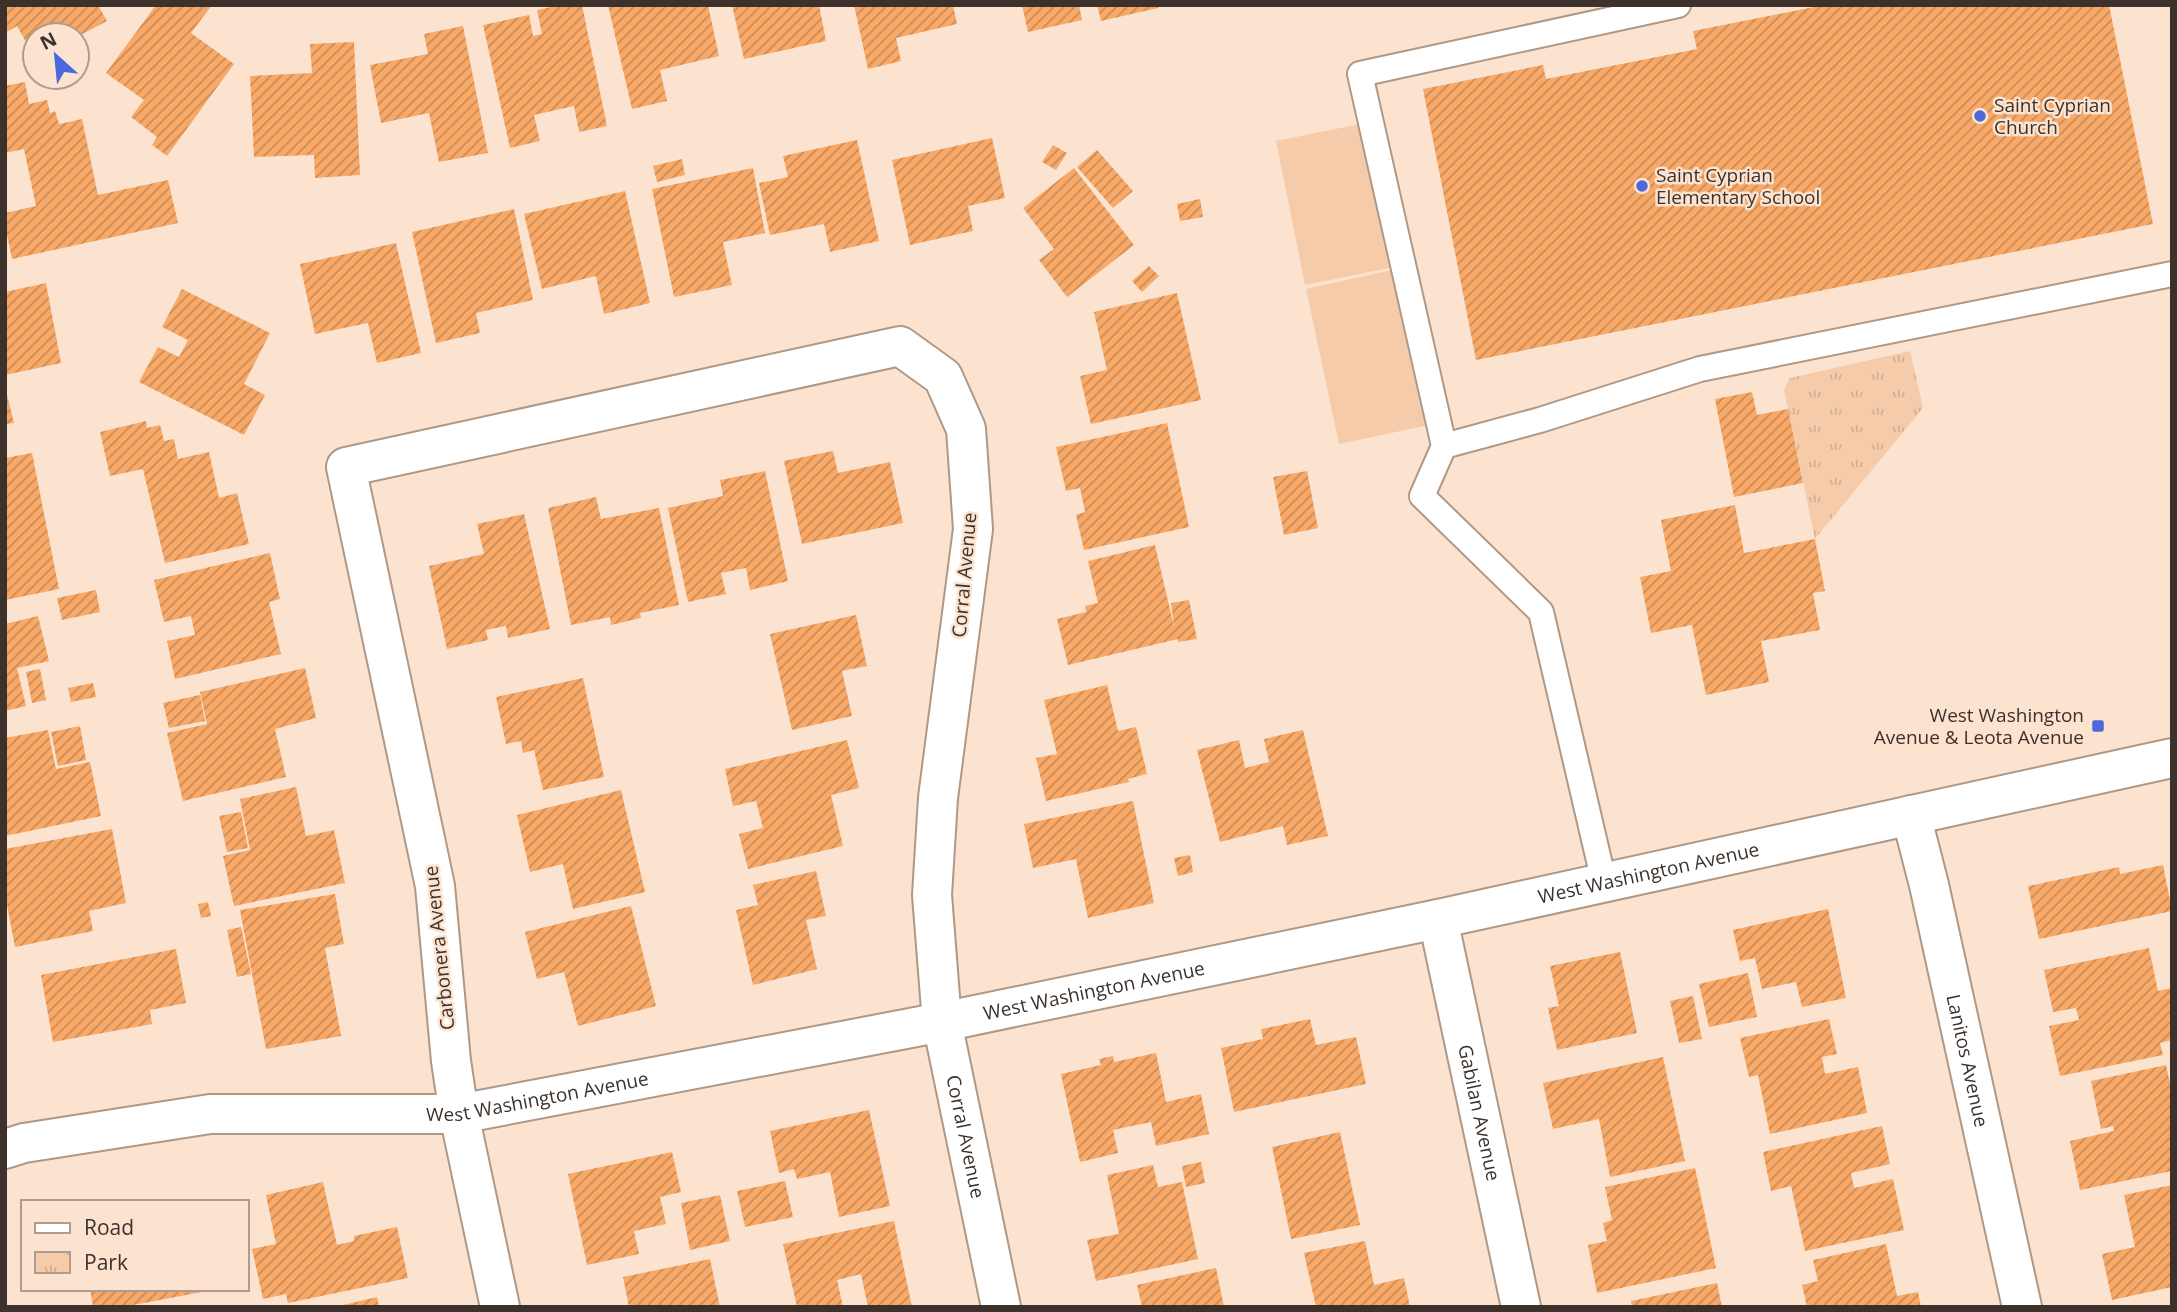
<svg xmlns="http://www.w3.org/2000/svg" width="2177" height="1312" viewBox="0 0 2177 1312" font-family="'Open Sans',sans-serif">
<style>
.grass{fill:#f5cbaa}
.park{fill:url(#park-tufts)}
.building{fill:url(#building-hatch)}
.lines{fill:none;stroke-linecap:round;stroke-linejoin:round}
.lane-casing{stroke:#af9886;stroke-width:28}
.street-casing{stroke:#af9886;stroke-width:42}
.secondary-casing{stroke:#af9886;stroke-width:42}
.lane{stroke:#fff;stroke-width:24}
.street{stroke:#fff;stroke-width:38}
.secondary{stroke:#fff;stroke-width:38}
.poi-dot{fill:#4b68dc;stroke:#fce3d0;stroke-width:2.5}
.labels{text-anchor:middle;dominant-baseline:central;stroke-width:5;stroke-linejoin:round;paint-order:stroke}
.poi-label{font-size:19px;fill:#3c322b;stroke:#fce3d0;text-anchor:start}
.street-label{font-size:19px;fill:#3c322b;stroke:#fce3d0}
</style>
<defs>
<pattern id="park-tufts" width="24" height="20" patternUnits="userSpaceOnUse" patternTransform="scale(1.75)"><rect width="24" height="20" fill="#f5cbaa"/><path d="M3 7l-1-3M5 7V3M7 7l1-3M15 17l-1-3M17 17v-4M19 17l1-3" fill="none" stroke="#d3af92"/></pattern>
<pattern id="building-hatch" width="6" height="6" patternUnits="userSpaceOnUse" patternTransform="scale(1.75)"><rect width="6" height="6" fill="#f8a968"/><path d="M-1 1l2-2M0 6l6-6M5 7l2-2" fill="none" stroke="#ca8a56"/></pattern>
</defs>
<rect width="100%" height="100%" fill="#fce3d0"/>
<path class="grass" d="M1370 122 1399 266 1305 285 1276 141Z
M1401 268 1434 424 1339 444 1306 289Z"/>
<path class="park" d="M1910 351 1923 408 1815 539 1784 390 1790 378Z"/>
<path class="building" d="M5 5H98L107 21 77 37 67 35 61 23 35 35 26 42 17 26 5 33Z
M156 5H212L191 33 234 64 167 156 152 145 157 137 131 117 144 100 106 73Z
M561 5H582L607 126 579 132 574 106 534 115 540 141 510 148 483 25 529 15 533 36 542 34 537 10Z
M608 5H708L719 56 660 70 667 101 632 109Z
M732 5H819L826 41 744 59Z
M854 5H953L957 24 896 38 901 61 868 69Z
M1022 5H1079L1082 20 1028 32Z
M1097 5H1158V8L1101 21Z
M1824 5H2109L2153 224 1476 360 1423 89 1543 65 1546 79 1697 49 1693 31Z
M463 26 488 153 439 162 429 113 381 123 370 65 428 54 424 34Z
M354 42 360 175 315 178 314 155 254 157 250 76 312 73 310 44Z
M25 82 29 104 47 100 50 113 55 111 59 124 82 119 98 195 168 180 178 223 12 259 5 225V213L36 206 24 149 5 153V86Z
M992 138 1005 198 968 206 973 231 910 245 892 160Z
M857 140 879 241 830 252 824 224 770 235 759 183 788 177 783 156Z
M1053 145 1067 153 1056 170 1042 162Z
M1097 150 1133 191 1113 208 1077 167Z
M682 159 685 175 657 182 653 166Z
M753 168 765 233 723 242 732 285 674 297 652 189Z
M1074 168 1134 245 1067 297 1039 260 1054 249 1023 208Z
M625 191 650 303 604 314 596 276 542 289 524 214Z
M1200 199 1203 217 1180 221 1177 204Z
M514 209 533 300 476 313 480 333 436 343 412 232Z
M396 243 421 353 377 363 368 323 315 334 300 264Z
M1149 266 1159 276 1142 292 1132 281Z
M46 283 61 363 5 375V292Z
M182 289 270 333 244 384 265 395 244 435 139 382 158 347 179 357 188 340 162 327Z
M1177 293 1201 400 1091 424 1080 376 1107 370 1094 312Z
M5 387 14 423 5 424Z
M1752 392 1757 415 1788 409 1803 483 1734 497 1715 399Z
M146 421 147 428 160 425 164 441 174 439 178 459 209 452 219 498 237 493 249 544 165 563 143 469 110 476 100 432Z
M1167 423 1189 527 1084 550 1076 515 1085 512 1080 488 1066 491 1056 447Z
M833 451 838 473 890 462 903 523 802 544 784 461Z
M32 453 59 589 5 600V458Z
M765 471 788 581 750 590 746 568 721 573 726 594 688 602 668 508 723 496 720 480Z
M1307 471 1318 528 1284 535 1273 477Z
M596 497 601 519 659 508 679 605 640 613 641 618 611 625 610 617 571 625 548 508Z
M1735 505 1744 553 1815 539 1825 591 1813 593 1820 630 1761 641 1769 682 1706 695 1692 625 1651 633 1640 577 1671 571 1661 520Z
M524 514 550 629 508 638 506 626 486 630 488 640 447 649 429 566 484 554 477 524Z
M1155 545 1174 627 1171 603 1189 600 1197 639 1178 642V639L1068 665 1057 619 1086 612 1085 606 1098 603 1088 561Z
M270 553 280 599 269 602 281 654 175 679 167 641 195 635 191 616 164 622 154 580Z
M96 590 100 612 62 620 57 598Z
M856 615 867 666 842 671 852 716 792 730 770 634Z
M38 616 49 661 17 668 26 706 5 711V624Z
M305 668 316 718 275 729 286 777 183 801 167 733 207 724 200 692Z
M40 669 46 700 32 703 26 672Z
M583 678 604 777 543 790 534 750 523 753 521 741 506 744 496 697Z
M93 683 96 697 71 702 68 688Z
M1107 685 1118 731 1136 727 1147 774 1128 779 1129 782 1046 801 1036 758 1057 754 1044 700Z
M200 695 205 721 169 728 163 703Z
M80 726 86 760 58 766 51 732Z
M48 730 56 769 90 762 101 816 5 836V738Z
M1303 730 1328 836 1287 845 1283 826 1220 842 1197 750 1239 740 1245 768 1269 762 1264 739Z
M847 740 859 788 831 795 843 846 748 869 739 834 763 828 756 801 733 806 725 769Z
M296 787 306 836 334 830 345 883 234 906 223 856 250 850 240 799Z
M621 790 645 892 573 909 563 864 530 872 517 815Z
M1133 801 1154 903 1088 918 1076 859 1033 868 1024 824Z
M241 812 248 848 227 852 219 816Z
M112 829 126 903 89 911 93 931 15 947 5 894V849Z
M1190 855 1193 872 1178 876 1174 858Z
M2163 865 2172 911 2039 939 2028 886 2119 867 2120 874Z
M816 871 826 916 806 920 817 969 753 985 736 910 758 905 753 885Z
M335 894 344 944 325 948 341 1036 266 1049 240 910Z
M208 902 211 916 201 918 198 904Z
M631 906 656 1006 578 1026 564 972 537 979 525 932Z
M1828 909 1846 998 1802 1007 1796 982 1762 989 1755 958 1740 961 1733 930Z
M241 927 251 974 237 977 227 930Z
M2149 948 2158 991 2172 988V1040L2160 1043 2163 1055 2060 1076 2049 1026 2079 1020 2076 1008 2053 1012 2044 970Z
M176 949 186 1003 150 1010 152 1024 53 1042 41 975Z
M1620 952 1637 1033 1557 1050 1548 1008 1559 1006 1550 966Z
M1748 973 1757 1017 1709 1027 1699 984Z
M1693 996 1702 1039 1679 1043 1670 1001Z
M1310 1019 1316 1045 1356 1037 1366 1084 1234 1112 1221 1048 1263 1039 1261 1029Z
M1829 1019 1837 1054 1822 1057 1825 1074 1858 1067 1867 1113 1770 1134 1758 1075 1749 1077 1740 1038Z
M1156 1053 1166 1102 1201 1094 1209 1134 1156 1146 1151 1122 1113 1130 1118 1153 1080 1162 1061 1074 1101 1065 1099 1059 1113 1056 1114 1062Z
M1663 1057 1685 1161 1610 1177 1599 1119 1553 1129 1543 1083Z
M2166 1065 2172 1091V1171L2080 1190 2070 1141 2114 1131 2113 1126 2101 1129 2091 1081Z
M869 1110 890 1206 839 1217 830 1172 797 1179 794 1169 779 1173 770 1131Z
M1882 1126 1890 1164 1851 1173 1854 1188 1893 1179 1904 1230 1805 1251 1791 1186 1771 1191 1763 1152Z
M1340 1132 1360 1225 1291 1239 1272 1147Z
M672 1152 681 1192 660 1197 666 1224 634 1231 639 1254 587 1265 568 1174Z
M1201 1162 1205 1183 1186 1187 1182 1166Z
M1153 1165 1158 1187 1182 1182 1198 1259 1096 1281 1087 1240 1119 1234 1107 1175Z
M1695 1168 1716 1268 1597 1293 1588 1245 1607 1241 1603 1223 1612 1220 1605 1187Z
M785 1181 793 1217 745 1227 737 1191Z
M323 1182 337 1245 354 1241V1236L397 1227 408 1278 288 1303 286 1294 263 1299 252 1249 276 1244 266 1195Z
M2172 1185V1287L2112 1300 2102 1254 2135 1247 2124 1195Z
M720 1195 730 1241 690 1250 681 1203Z
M894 1221 912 1307H868L861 1274 837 1280 843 1307H797L783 1244Z
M1365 1241 1374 1285 1404 1278 1410 1307H1316L1304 1253Z
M1886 1244 1897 1296 1918 1292 1921 1307H1807L1802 1285 1818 1281 1813 1260Z
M710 1259 720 1307H629L623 1277Z
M1216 1268 1224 1307H1142L1137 1285Z
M1717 1283 1722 1307H1632L1631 1301Z
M90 1289H207V1291L123 1307H93Z
M377 1297 379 1307H339V1306Z"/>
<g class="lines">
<defs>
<path id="lane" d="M1444 446 1540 420 1700 369 2172 274
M1604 882 1541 612 1422 496 1444 446 1360 74 1678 5"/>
<g id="street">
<path id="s1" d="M1911 815 1929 885 2022 1307"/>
<path id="s2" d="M1438 919 1521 1307"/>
<path id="s3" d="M500 1307 459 1114 451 1061 435 886 346 467 900 346 943 377 966 429 973 529 938 798 932 895 942 1022 1001 1307"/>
</g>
<g id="secondary">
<path id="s4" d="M5 1149 24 1143 210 1114H459L942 1022 1438 919 2172 758"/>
</g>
</defs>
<use href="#lane" class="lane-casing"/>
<use href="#street" class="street-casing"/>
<use href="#secondary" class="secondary-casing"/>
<use href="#lane" class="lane"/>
<use href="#street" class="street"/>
<use href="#secondary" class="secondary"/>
</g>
<g class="poi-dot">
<circle cx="1980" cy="116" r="7"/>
<circle cx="1642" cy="186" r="7"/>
<rect x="2091" y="719" width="14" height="14" rx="3.5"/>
</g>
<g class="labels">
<g class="poi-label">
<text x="1994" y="105">Saint Cyprian<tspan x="1994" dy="22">Church</tspan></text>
<text x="1656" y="175">Saint Cyprian<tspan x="1656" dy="22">Elementary School</tspan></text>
<text x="2084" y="715" text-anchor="end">West Washington<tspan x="2084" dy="22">Avenue &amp; Leota Avenue</tspan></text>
</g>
<g class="street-label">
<text transform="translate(964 575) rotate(-85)">Corral Avenue</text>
<text stroke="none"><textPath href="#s4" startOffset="1671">West Washington Avenue</textPath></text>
<text transform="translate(439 948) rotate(-96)">Carbonera Avenue</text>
<text stroke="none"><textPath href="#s4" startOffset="1104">West Washington Avenue</textPath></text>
<text stroke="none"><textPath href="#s1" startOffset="252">Lanitos Avenue</textPath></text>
<text stroke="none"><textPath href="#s4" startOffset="537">West Washington Avenue</textPath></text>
<text stroke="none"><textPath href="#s2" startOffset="198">Gabilan Avenue</textPath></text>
<text stroke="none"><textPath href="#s3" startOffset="2245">Corral Avenue</textPath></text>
</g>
</g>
<rect width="2177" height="1312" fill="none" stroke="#3c322b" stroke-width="14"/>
<rect x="21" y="1200" width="228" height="91" fill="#fce3d0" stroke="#af9c8e" stroke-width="2"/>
<rect x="35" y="1223" width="35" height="10" fill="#ffffff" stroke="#af9c8e" stroke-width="2"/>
<text x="84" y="1235" font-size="21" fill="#3c322b">Road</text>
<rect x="35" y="1252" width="35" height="21" fill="url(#park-tufts)" stroke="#af9c8e" stroke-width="2"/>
<text x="84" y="1270" font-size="21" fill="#3c322b">Park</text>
<g transform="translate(56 56) rotate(333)"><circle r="33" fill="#fce3d0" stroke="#af9c8e" stroke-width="2"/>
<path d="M0-5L12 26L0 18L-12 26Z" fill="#4b68dc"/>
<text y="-10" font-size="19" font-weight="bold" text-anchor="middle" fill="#3c322b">N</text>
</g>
</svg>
